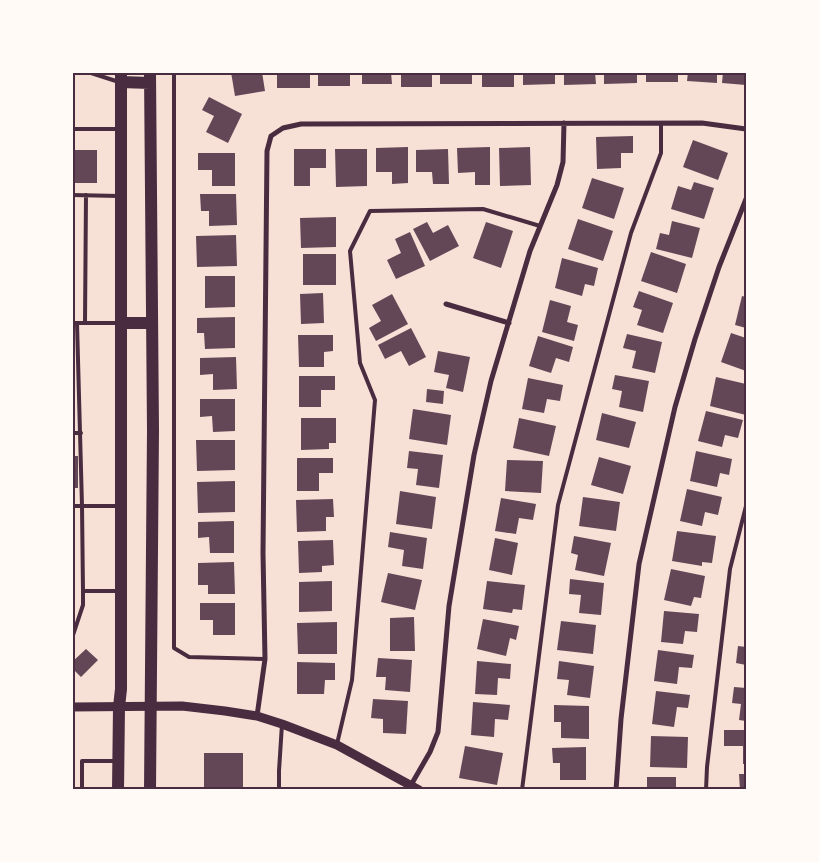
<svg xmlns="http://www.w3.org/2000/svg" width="819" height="862" viewBox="0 0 819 862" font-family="'Varela Round',sans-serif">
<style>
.building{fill:#644757}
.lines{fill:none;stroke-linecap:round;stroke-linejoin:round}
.service{stroke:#4a2c40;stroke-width:4}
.minor{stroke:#4a2c40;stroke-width:5}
.tertiary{stroke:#4a2c40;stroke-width:9}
.primary{stroke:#4a2c40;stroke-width:12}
.neatline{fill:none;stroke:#4a2c40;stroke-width:2}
</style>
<rect width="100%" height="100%" fill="#f7e1d7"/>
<path class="building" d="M231 72H262L265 91 235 96Z
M277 72H310V88H277Z
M318 72H350V86H318Z
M362 72H391L392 84H362Z
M401 72H432V87H401Z
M440 72H472V84H440Z
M482 72H514V87H482Z
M523 72H555V84L523 85Z
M564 72H595L596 84 564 85Z
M604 72H637V83L604 84Z
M646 72H678V82H646Z
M688 72H717V83L687 81Z
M723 72H746V85L722 83Z
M209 97 242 114 228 143 206 132 214 116 202 110Z
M633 136V153H621V168L597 169 596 137Z
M693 140 728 153 718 180 683 167Z
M408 147V183L392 184V172H376V148Z
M490 147V185H475V172L458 173 457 148Z
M530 147 531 185 500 186 499 148Z
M294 149H326V168H310V186H294Z
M335 149H367V186L336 187Z
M448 149 449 184H433L432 172H416V150Z
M72 150H97V183H72Z
M198 153H235V186H212V170H198Z
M592 178 624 188 614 219 582 208Z
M694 182 714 188 704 219 671 209 678 186 691 190Z
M200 194H236L237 225 209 226V211H201Z
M336 217V247L301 248 300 218Z
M578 219 613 231 603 261 568 249Z
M672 221 700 228 692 258 656 249 660 233 669 235Z
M427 222 433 233 448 225 459 246 430 261 413 229Z
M486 222 513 231 501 268 473 258Z
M410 232 425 266 396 279 387 260 401 253 395 239Z
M236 235 237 266 197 267 196 236Z
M651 252 686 264 677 293 641 281Z
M303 254H336V285H303Z
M562 258 598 268 594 286 585 284 582 296 555 288Z
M205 276H235V307L205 308Z
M639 291 673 303 663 333 637 325 642 310 633 307Z
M323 293 324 323 301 324 300 294Z
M392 294 408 324 376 341 369 328 381 321 372 305Z
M742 296 746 297V328L735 325Z
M550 300 571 306 567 322 578 325 574 341 542 332Z
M235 317V348L205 349 204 333H197V318Z
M411 328 426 357 409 366 401 351 385 359 378 345Z
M731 333 746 338V371L721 362Z
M627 334 662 342 655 373 632 368 636 351 623 348Z
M298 335H333V351L324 352V367H299Z
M538 336 573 347 569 362 556 358 551 373 529 366Z
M438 351 470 357 463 392 446 388 449 375 434 372Z
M236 357 237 389 213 390V374L200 375V358Z
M615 375 649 381 643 412 619 407 622 391 612 389Z
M299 376H335V390H321V407H299Z
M716 377 746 384V415L710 406Z
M528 378 563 385 560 401 547 399 544 413 522 409Z
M427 389 444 391 443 404 426 402Z
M200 399H235V431L213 432 212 416 200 417Z
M413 409 451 415 447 445 409 439Z
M706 411 743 420 738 438 725 435 722 447 698 441Z
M602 413 636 422 629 448 596 440Z
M301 418H336V443H329V449L301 450Z
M519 418 556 426 549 456 513 448Z
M196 440H235V470L197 471Z
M409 451 443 455 439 488 416 485 418 469 407 468Z
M696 451 732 459 729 475 720 473 717 487 690 481Z
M72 456H78V488H72Z
M599 457 631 466 623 494 591 485Z
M297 458H333V473H319V491H297Z
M507 460 543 461 541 493 505 491Z
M235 481V512L198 513 197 482Z
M687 489 722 497 718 515 705 512 702 526 680 521Z
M400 491 436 497 432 529 396 524Z
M583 497 620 502 616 531 579 526Z
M501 498 536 504 533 520 519 518 516 534 495 531Z
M333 499 334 517H326V531L297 532 296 500Z
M234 521V553H210L209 537 198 538V522Z
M677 531 716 536 712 563 702 562V566L672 561Z
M390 532 427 538 423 569 402 566 404 550 388 547Z
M574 536 611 543 604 576 575 570 578 555 571 553Z
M495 538 518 543 512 575 489 570Z
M333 540 334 565 322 566V572L299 573 298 541Z
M234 562 235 594H208V585H198V563Z
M671 569 705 576 701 598 694 597 691 606 664 600Z
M388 573 422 580 415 610 381 602Z
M570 579 604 583 601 615 579 613 581 595 569 594Z
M332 581V611L299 612V582Z
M487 581 525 585 522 610 513 609 512 613 483 609Z
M200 603H235V635H213V620H200Z
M664 611 699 614 697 632 685 631 683 644 661 642Z
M414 617 415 651H390V618Z
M483 619 519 626 516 640 510 638 506 656 477 649Z
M561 621 596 625 593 654 557 650Z
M337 622V654H298L297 623Z
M738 646 746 647V665L736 663Z
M86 649 98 660 81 677 72 668V662Z
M658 650 694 655 692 668 679 667 677 684 654 681Z
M378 658 412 660 410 692 385 690 386 677H376Z
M477 661 511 664 510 679 498 678 497 695 475 694Z
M559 661 594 666 590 698 567 695 569 680 557 679Z
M297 662 335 663V680H325L324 694H297Z
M734 687 746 688V721L739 720 741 704 732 703Z
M656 691 690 695 688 708 677 707 674 727 652 724Z
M373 699 408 701 406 734 383 733V719L371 718Z
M473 702 510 705 508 720 495 719 494 737 471 735Z
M554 705 589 706V739L561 738V722H554Z
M724 730H746V764H743V746H724Z
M651 736 688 737 687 768 650 767Z
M465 746 503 753 497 785 459 778Z
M586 747V780H560V763H553L552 748Z
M204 753H243V790H204Z
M739 774H746V790H740Z
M647 777H676V790H647Z"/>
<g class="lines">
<path class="service" d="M88 72 119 82
M174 72V648L189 657 265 659
M72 129H119
M72 195 119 196
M72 323H119
M85 323 86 195
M72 433H81
M72 506H82L77 323
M119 506H82L83 591H119
M72 638 83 605V591
M337 744 352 680 375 400 360 363 350 251 370 211 483 209 540 226
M82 790V761H116
M279 790V771L282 724
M522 790 558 505 631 233 661 153V123
M706 790 707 767 730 569 746 506"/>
<path class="minor" d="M446 304 509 323
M257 716 265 659 263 553 267 151 271 136 283 128 301 124 702 123 746 129
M411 785 430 752 438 732 449 606 474 455 491 381 530 251 557 185 563 162 564 123
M616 790 621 719 639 564 675 407 695 339 719 267 746 199"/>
<path class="tertiary" d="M72 707 182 706 225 711 257 716 282 724 337 745 419 790"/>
<path class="primary" d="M121 82 150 83
M121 323H152
M118 790 119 707 121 689V72
M150 790 153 430 150 72"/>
</g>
<rect width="819" height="862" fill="none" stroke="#fffaf5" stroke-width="148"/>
<rect x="74" y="74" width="671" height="714" class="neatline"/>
</svg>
